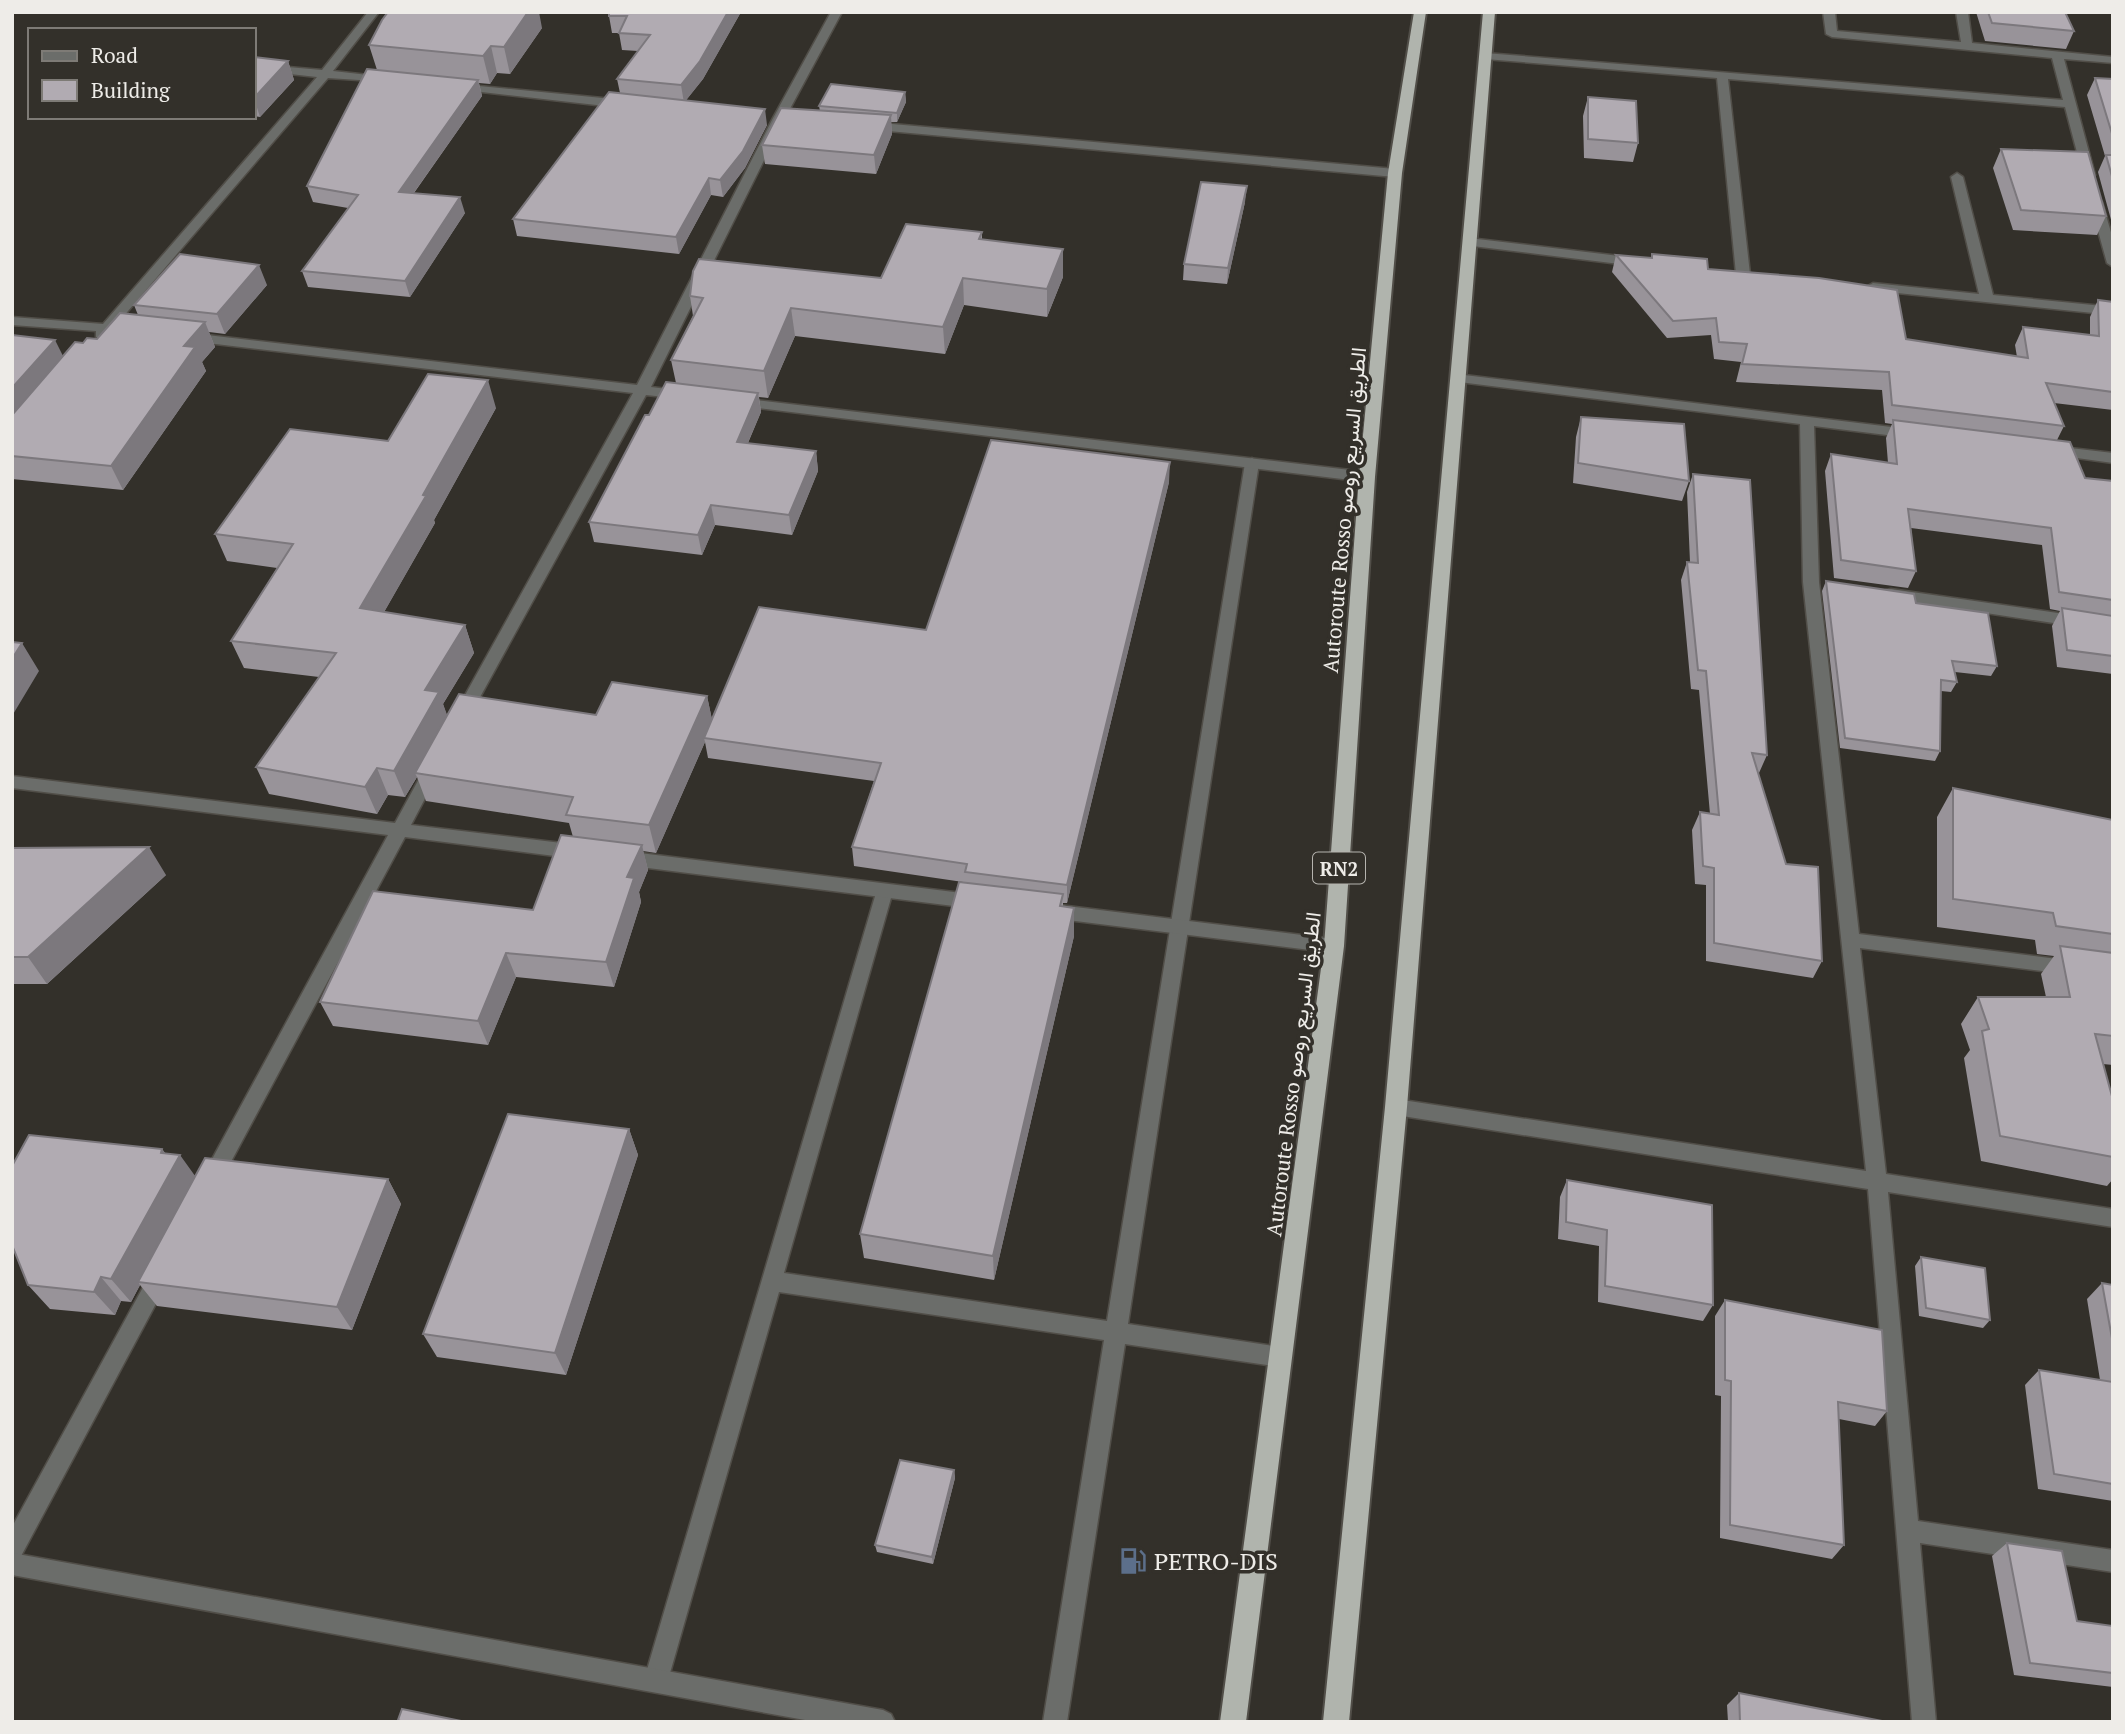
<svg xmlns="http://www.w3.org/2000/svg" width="2125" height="1734" viewBox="0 0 2125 1734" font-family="'PT Serif',Vazirmatn,serif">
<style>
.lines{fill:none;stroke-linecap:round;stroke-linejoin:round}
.service-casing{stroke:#514e48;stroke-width:3}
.minor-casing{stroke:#514e48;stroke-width:3}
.tertiary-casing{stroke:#514e48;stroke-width:3}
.trunk-casing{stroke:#514e48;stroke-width:4}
.service{fill:#6b6d6a;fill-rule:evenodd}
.minor{fill:#6b6d6a;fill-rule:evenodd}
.tertiary{fill:#6b6d6a;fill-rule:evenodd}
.trunk{fill:#b0b4ad;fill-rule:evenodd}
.wall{fill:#989399}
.shaded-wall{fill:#7c787d}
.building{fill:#b1abb2;stroke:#7c787d;stroke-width:2}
.labels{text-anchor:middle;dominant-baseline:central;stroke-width:7;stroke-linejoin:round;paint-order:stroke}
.shield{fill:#33302a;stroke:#b6b4af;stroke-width:2}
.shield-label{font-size:19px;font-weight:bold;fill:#eeece8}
.street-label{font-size:21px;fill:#eeece8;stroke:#33302a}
.near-poi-label{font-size:24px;fill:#eeece8;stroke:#33302a;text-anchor:start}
</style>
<rect width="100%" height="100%" fill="#33302a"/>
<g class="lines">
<defs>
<path id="service" d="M1252 458 1259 463 1128 1324 1281 1347 1288 1350 1292 1357 1288 1364 1281 1367 1125 1344 1067 1722H1043L1104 1340 779 1292 668 1680 664 1688 656 1692 648 1688 644 1680 878 886H890L893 891 784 1273 1107 1321 1245 463Z"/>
<path id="minor" d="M368 12H379L333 71 386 77 392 80 390 82 328 78 116 325 136 327V333L110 332 101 338 96 337V331L12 325V317L103 324 317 77 254 70V64L322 70Z
M831 12H842L785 118 651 387 684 391 691 395 684 399 646 395 468 719H456L454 715 633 393 190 341 183 337 190 333 637 385 773 118Z
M1823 12H1835L1837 31 1961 42 1956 12H1968L1972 43 2113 57V63L2064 59 2095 175 2089 179 2083 175 2065 107 1728 79 1750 274 1743 278 1736 274 1717 78 1485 59 1479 56 1485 53 2063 100 2052 58 1832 37 1826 34Z
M459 84 623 100 629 104 623 108 455 89 453 87Z
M870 122 1395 169 1401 173 1395 177 866 129 864 126Z
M1957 173 1963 177 1993 295 2113 307V315L1868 290 1866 287 1873 283 1979 294 1951 177Z
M2096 198 2102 202 2113 239V267L2107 263 2090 202Z
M1469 238 1636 258 1642 262 1636 266 1464 245V239Z
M1456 374 1916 430 1918 433 1911 438 1814 426 1819 582 1859 934 2113 966V980L1860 948 1886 1174 2113 1209V1227L1888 1192 1918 1521 2113 1550V1572L1920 1543 1936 1722H1912L1868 1189 1396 1115 1389 1113 1386 1107 1389 1101 1396 1099 1866 1171 1803 582 1800 424 1451 381V375Z
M739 398 1367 472 1374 477 1367 482 734 405 732 402Z
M2053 446 2113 453V463L2048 454 2046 451Z
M1891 589 2113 621V632L1886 598 1883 594 1886 590Z
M432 764 440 770 411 825 578 845 584 847 587 852 584 857 578 859 405 837 218 1186 211 1189 204 1186 201 1180 204 1174 388 835 12 788V776L395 823 426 766Z
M624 851 978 895 984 897 987 902 984 907 978 909 624 865 618 863 615 858 618 853Z
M1051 904 1334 939 1340 941 1343 946 1340 951 1334 953 1051 918 1045 916 1042 911 1045 906Z
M160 1267 167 1269 170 1276 167 1283 20 1558 12 1561V1527L153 1269Z"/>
<path id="tertiary" d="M12 1553 883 1710 891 1714 895 1722H816L12 1575Z"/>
<path id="trunk" d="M1414 12H1426L1402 173 1375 477 1344 946 1246 1722H1220L1324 946 1359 477 1388 173Z
M1483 12H1495L1407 1107 1349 1722H1323L1385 1107Z"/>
</defs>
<use href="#service" class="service-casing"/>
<use href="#minor" class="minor-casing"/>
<use href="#tertiary" class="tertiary-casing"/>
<use href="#trunk" class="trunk-casing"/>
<use href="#service" class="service"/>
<use href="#minor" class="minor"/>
<use href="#tertiary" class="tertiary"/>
<use href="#trunk" class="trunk"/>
</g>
<path class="wall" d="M741 12 703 79 686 100 767 125 745 168 723 197 711 195 679 254 517 236 513 219 620 93 617 79 638 51 622 50 619 33H612L609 16Z
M1976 12H2065L2074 31 2066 49 1985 41Z
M542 28 510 74 497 73 490 84 479 83 482 96 414 193 465 213 410 297 308 287 302 271 348 208 313 202 307 186 377 70 369 45Z
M254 57 288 61 294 80 260 117 254 116Z
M2095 78 2113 79V227L2098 172 2105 156 2087 95Z
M905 92 906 102 897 122H891L892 134 876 174 765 164 762 145 820 111 819 106Z
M1588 97 1638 143 1633 162 1584 158 1583 116Z
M2001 149 2106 216 2097 235 2013 230 1993 168Z
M1245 202 1227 284 1183 280 1184 264Z
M982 232V239L1063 277 1047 317 964 305 945 354 795 336 768 398 759 397 761 412 748 443 816 451 818 471 792 535 715 525 702 555 594 542 589 522 649 415 676 383 671 360 693 316 690 296 881 278Z
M1652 254 1708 269 1906 339 2017 357 2015 345 2023 327 2090 335V317L2098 300 2113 302V410L2054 403 2064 426 2057 440 2085 478 2113 481V674L2057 667 2052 626 2060 611 2050 609 2042 545 1911 528 1916 571 1908 588 1834 578 1825 471 1831 454 1888 463 1886 438 1892 424 1885 423 1882 390 1736 382 1741 362 1714 359 1711 335 1667 338 1612 272 1616 255 1651 258Z
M267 285 225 334 209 332 215 347 202 362 206 371 123 490 12 479V335L63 356 83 343 97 339 138 315 134 305Z
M496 408 434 520 435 523 384 612 465 625 474 653 443 704 447 716 596 715 707 696 712 720 926 630 1169 482 1067 903H1063V907L1074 936 994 1280 864 1258 860 1234 963 882 854 866 852 847 874 781 708 758 705 742 656 853 643 851 648 870 639 892 641 902 614 987 516 977 488 1045 333 1026 320 1002 533 910 573 837 569 823 426 801 417 777 405 797 388 795 377 814 269 794 256 767 319 677 244 668 231 641 277 568 227 561 215 534 388 441Z
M1581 417 1689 481 1682 501 1573 483 1576 437Z
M1693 474 1767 755 1759 773H1758L1786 864 1822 961 1813 978 1706 961V885L1695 884 1692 830 1700 812 1710 814 1699 690 1691 689 1681 580 1687 562H1690L1687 492Z
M1826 581 1916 603 1997 666 1991 676 1955 672 1957 682 1951 692 1941 691 1940 751 1935 761 1840 748 1822 591Z
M1953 788 2113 820V1065L2103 1064 2113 1157V1179L2107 1186 1981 1161 1964 1058 1970 1050 1961 1024 1978 997H2046L2041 974 2054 956 2037 954 2035 940 1937 927V817Z
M12 848 166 875 47 984H12Z
M629 1129 638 1155 566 1375 437 1357 423 1334Z
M162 1149 165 1153 195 1176 388 1179 401 1204 352 1330 157 1306 140 1285 131 1302 121 1301 115 1315 50 1309 28 1285Z
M1567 1180 1713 1305 1703 1321 1598 1302 1599 1246 1558 1239 1560 1197Z
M1921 1257 1990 1320 1983 1328 1919 1316 1915 1266Z
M2102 1283 2113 1285V1501L2038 1489 2025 1385 2039 1370 2100 1380 2087 1299Z
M1725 1300 1887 1411 1875 1426 1839 1419 1844 1545 1832 1559 1720 1538 1721 1396 1715 1395V1316Z
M954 1470 955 1478 933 1564 877 1552 875 1545Z
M2007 1543 2077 1621 2113 1626V1687L2014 1675 1992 1556Z
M1739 1693 1887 1722H1728L1727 1705Z"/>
<path class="shaded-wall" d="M528 12H539L542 28 510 74 504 47Z
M728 12H741L703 79 684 103 681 85Z
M491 46 497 73 490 84 483 56Z
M288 61 294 80 260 117 254 98Z
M478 80 482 96 403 208 399 192Z
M905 92 906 102 897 122V113Z
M765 109 767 125 745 168 723 197 720 180Z
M891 115 892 134 876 174 874 155Z
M709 178 711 195 679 254 676 237Z
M1247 186 1245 202 1227 284 1228 268Z
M460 197 465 213 410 297 405 281Z
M1063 249V277L1047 317V289Z
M259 265 267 285 225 334 217 314Z
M963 278 964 305 945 354 943 327Z
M791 308 795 336 768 398 764 371Z
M205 322 215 347 202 362 206 371 123 490 111 466 184 346Z
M55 340 67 364 12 428V388Z
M488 380 496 408 434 520 435 523 371 635 360 608Z
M758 393 761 412 740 461 737 442Z
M816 451 818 471 792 535 789 515Z
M1170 462 1169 482 1067 903V885Z
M711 505 715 525 702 555 698 535Z
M465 625 474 653 443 704 449 720 415 773 417 777 405 797 394 771 425 690Z
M22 643 39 671 12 716V659Z
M707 696 713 724 704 738 705 742 656 853 649 825Z
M377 768 388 795 377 814 365 787Z
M642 845 648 870 639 892 641 902 614 987 606 962 627 877Z
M149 847 166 875 47 984 28 957Z
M1074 908V936L994 1280 993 1256Z
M506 953 516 977 488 1045 478 1021Z
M629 1129 638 1155 566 1375 555 1353Z
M162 1149 174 1165 180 1155 198 1180 138 1282 140 1285 131 1302 111 1279Z
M388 1179 401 1204 352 1330 337 1307Z
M101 1277 121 1301 115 1315 94 1292Z
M954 1470 955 1478 933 1564 932 1557Z"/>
<path class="building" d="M388 12H528L504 47 491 46 483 56 369 45 382 20Z
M609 12H728L700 61 681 85 617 79 650 35 619 33 627 16H609Z
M1988 12H2065L2074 31 1992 23Z
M254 57 288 61 254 98Z
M367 69 478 80 399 192 460 197 405 281 302 271 358 195 307 186Z
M2095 78 2113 79V137Z
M831 84 905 92 897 113 819 106Z
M609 92 765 109 743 151 720 180 709 178 676 237 513 219Z
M1588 97 1636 101 1638 143 1588 139Z
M781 108 891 115 874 155 762 145Z
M2001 149 2088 152 2106 216 2021 210Z
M2106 155H2113V180Z
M1201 182 1247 186 1228 268 1184 264Z
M906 224 982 232 979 239 1063 249 1047 289 963 278 943 327 791 308 764 371 671 360 703 298 690 296 693 271 699 259 881 278Z
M180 254 259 265 217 314 134 305Z
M1652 254 1707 259 1708 269 1819 278 1897 290 1906 339 2028 358 2023 327 2099 336 2098 300 2113 302V392L2046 383 2064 426 1892 405 1889 372 1742 364 1747 344 1719 342 1716 318 1673 321 1616 255 1652 258Z
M120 313 205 322 184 346 195 347 111 466 12 456V415L75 342 83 343 87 338 97 339Z
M12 335 55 340 12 388Z
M428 374 488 380 423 495 426 496 360 608 465 625 425 690 439 692 394 771 377 768 365 787 256 767 336 653 231 641 293 544 215 534 290 429 388 441Z
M666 382 758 393 737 442 816 451 789 515 711 505 698 535 589 522 645 415H649Z
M1581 417 1684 424 1689 481 1578 463Z
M1893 420 2070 442 2085 478 2113 481V600L2059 592 2051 528 1908 509 1916 571 1841 560 1831 454 1897 464Z
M991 440 1170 462 1067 885 965 872 967 864 852 847 881 763 704 738 759 607 926 630Z
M1693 474 1750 480 1767 755 1752 753 1786 864 1818 867 1822 961 1714 943V868L1703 866 1700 812 1719 815 1706 671 1698 670 1687 562 1698 563Z
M1826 581 1914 594 1916 603 1988 613 1997 666 1952 661 1957 682 1941 680 1940 751 1845 738Z
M2062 608 2113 616V656L2067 650Z
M12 642 22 643 12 659Z
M612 682 707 696 649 825 566 815 573 797 415 773 459 694 596 715Z
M1953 788 2113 820V934L2056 926 2053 913 1953 899Z
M561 835 642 845 627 877 634 878 606 962 506 953 478 1021 320 1002 373 891 533 910Z
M149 847 28 957H12V848Z
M959 882 1063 894 1060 906 1074 908 993 1256 860 1234Z
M2060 946 2113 953V1036L2095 1034 2113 1100V1157L2000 1136 1982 1031 1989 1029 1978 997H2070Z
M508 1114 629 1129 555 1353 423 1334Z
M29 1135 162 1149 161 1153 180 1155 111 1279 101 1277 94 1292 28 1285 12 1245V1166Z
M205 1158 388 1179 337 1307 138 1282Z
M1567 1180 1712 1205 1713 1305 1605 1286 1607 1230 1566 1222Z
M1921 1257 1985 1268 1990 1320 1926 1308Z
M2102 1283 2113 1285V1344Z
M1725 1300 1882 1330 1887 1411 1838 1402 1844 1545 1730 1525 1731 1381 1725 1380Z
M2039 1370 2113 1382V1484L2054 1474Z
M900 1460 954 1470 932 1557 875 1545Z
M2007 1543 2062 1551 2077 1621 2113 1626V1673L2030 1663Z
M1739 1693 1887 1722H1740Z
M402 1709 466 1722H402L398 1720Z"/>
<defs>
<symbol id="fuel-bare" viewBox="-9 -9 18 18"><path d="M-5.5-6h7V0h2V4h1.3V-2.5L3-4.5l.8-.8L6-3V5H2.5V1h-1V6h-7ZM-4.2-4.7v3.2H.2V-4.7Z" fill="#5c6f8a" stroke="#33302a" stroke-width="2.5" paint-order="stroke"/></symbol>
</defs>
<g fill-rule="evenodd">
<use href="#fuel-bare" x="1114" y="1542" width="38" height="38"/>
</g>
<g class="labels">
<rect class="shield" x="1313" y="852.5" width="52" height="31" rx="5"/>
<g class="shield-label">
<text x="1339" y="868">RN2</text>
</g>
<g class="street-label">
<text transform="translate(1344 510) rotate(-85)">Autoroute Rosso الطريق السريع روصو</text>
<text transform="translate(1293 1074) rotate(-83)">Autoroute Rosso الطريق السريع روصو</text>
</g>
<g class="near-poi-label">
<text x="1154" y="1561">PETRO-DIS</text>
</g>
</g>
<rect width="2125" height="1734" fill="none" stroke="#eeece8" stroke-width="28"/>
<rect x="28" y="28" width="228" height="91" fill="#33302a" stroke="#7e7b76" stroke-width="2"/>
<rect x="42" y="51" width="35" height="10" fill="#6b6d6a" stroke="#7e7b76" stroke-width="2"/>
<text x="91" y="63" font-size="21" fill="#eeece8">Road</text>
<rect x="42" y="80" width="35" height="21" fill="#b1abb2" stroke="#7e7b76" stroke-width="2"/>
<text x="91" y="98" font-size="21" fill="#eeece8">Building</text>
</svg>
